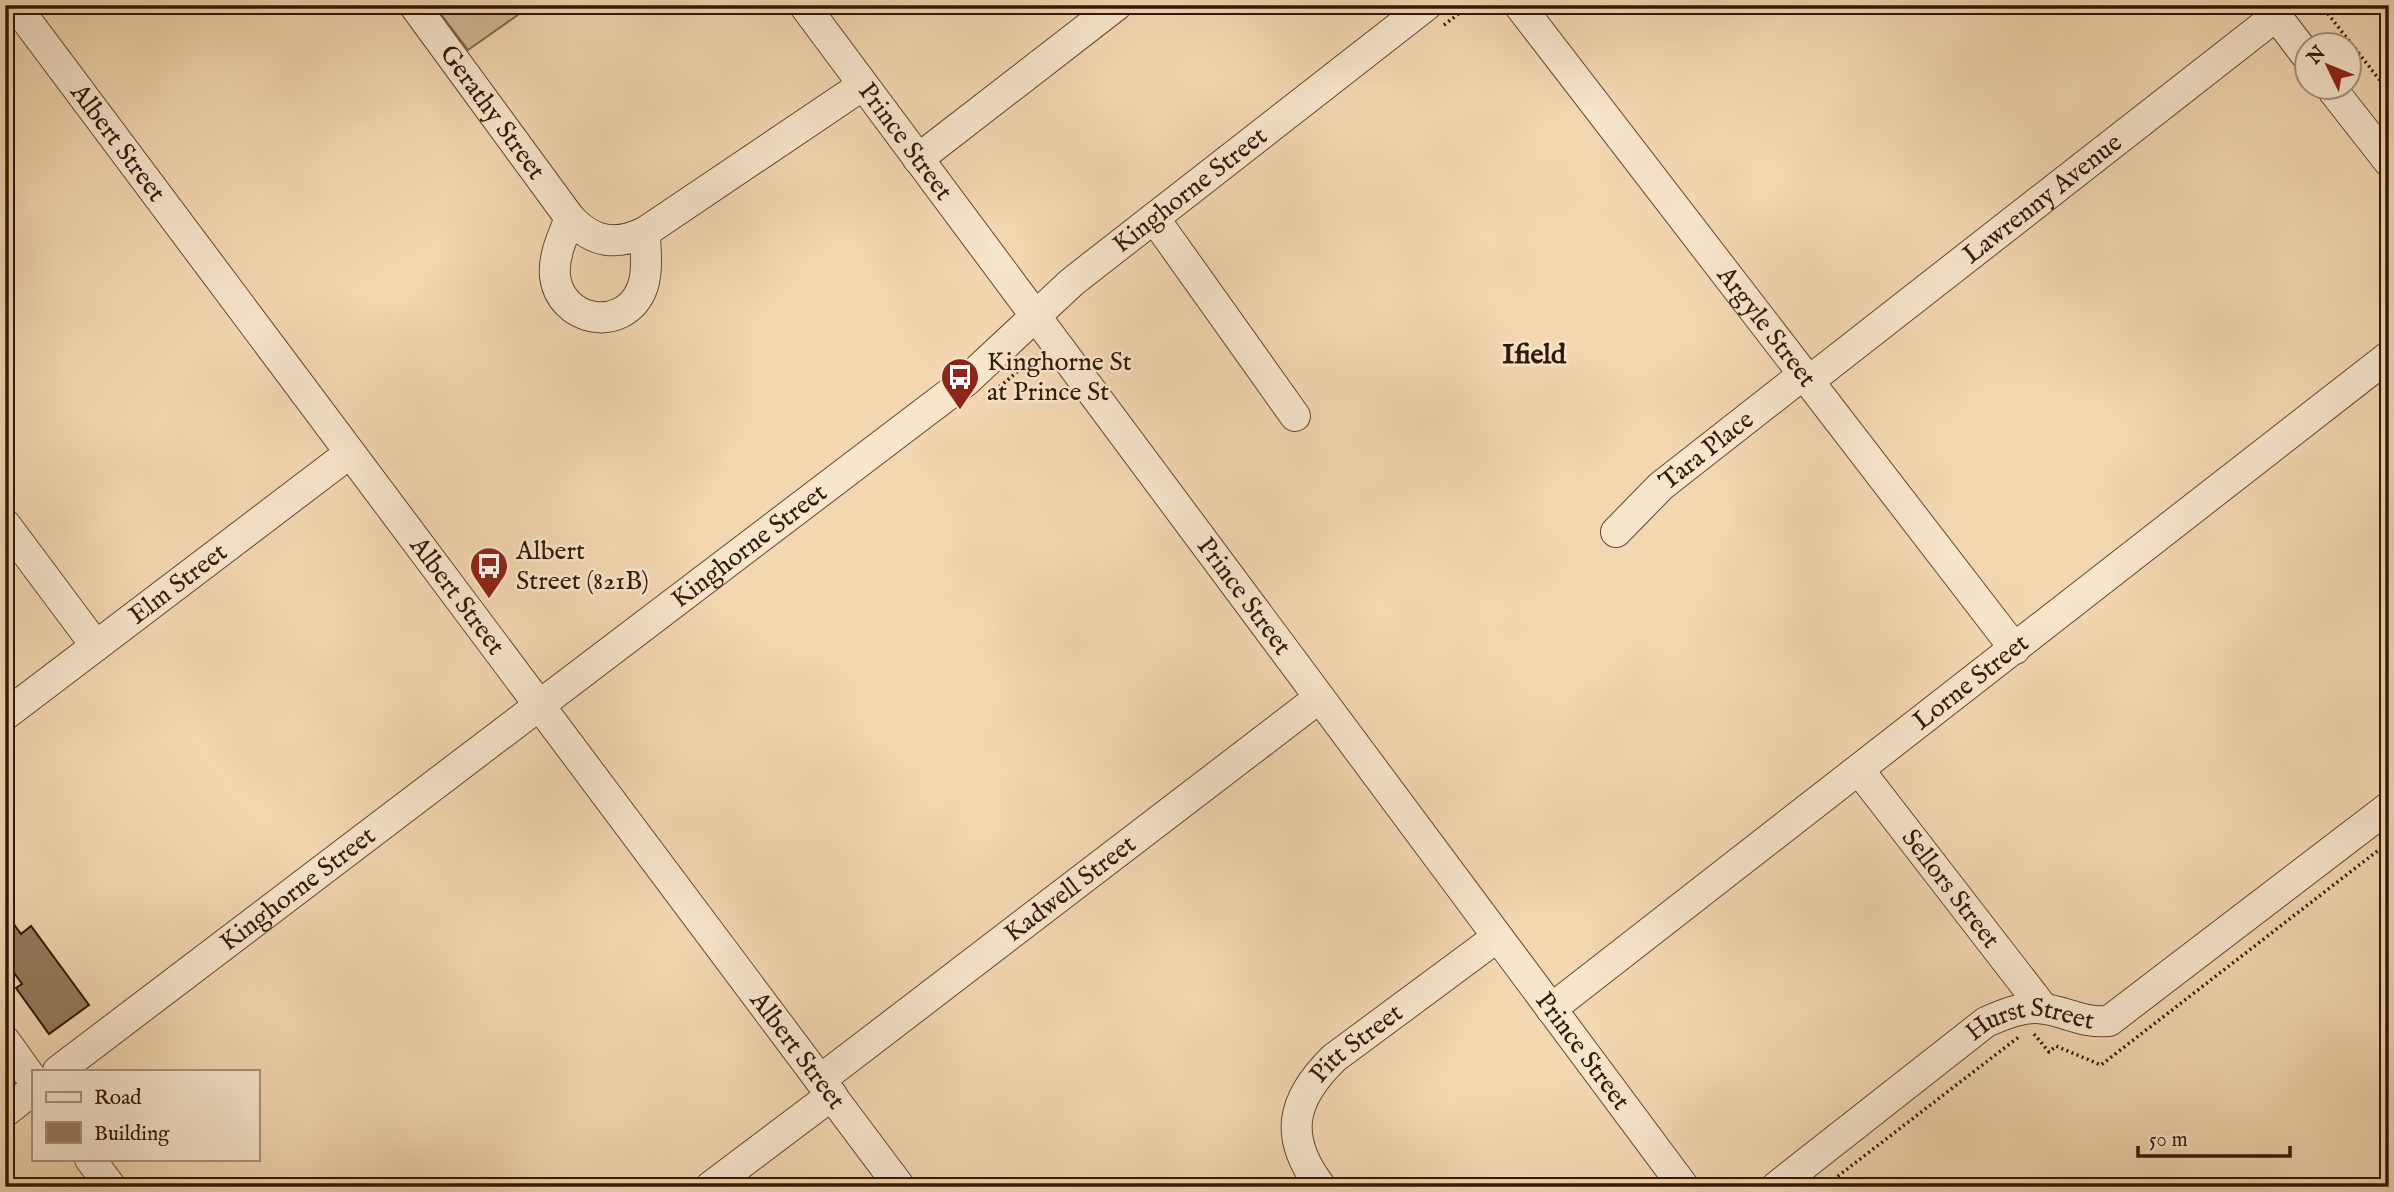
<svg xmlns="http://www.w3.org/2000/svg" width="2394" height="1192" viewBox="0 0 2394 1192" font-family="'IM FELL English',serif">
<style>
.green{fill:#d2b794;stroke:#82684c;stroke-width:2}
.building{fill:#977b5e;stroke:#331804;stroke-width:2}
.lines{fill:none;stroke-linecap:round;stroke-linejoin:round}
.minor-casing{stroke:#63482f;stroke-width:32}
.path{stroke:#331804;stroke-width:3.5;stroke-dasharray:2 3.5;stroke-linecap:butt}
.minor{stroke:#f7e5cc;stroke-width:30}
.labels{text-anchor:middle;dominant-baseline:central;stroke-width:5;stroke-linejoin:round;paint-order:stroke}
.street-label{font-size:26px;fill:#331804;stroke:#f7e5cc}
.poi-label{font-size:26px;fill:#331804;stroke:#f7e5cc;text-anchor:start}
.neighbourhood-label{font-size:28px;font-weight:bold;fill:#331804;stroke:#f7e5cc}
</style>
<rect width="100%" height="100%" fill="#f3d7b1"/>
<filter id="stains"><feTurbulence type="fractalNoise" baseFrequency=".00286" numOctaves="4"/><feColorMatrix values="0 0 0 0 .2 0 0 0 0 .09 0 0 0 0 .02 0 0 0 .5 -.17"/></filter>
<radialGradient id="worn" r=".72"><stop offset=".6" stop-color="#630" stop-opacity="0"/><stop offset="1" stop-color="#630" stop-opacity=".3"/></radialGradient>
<path class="green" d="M434 5H532L468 50Z"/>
<path class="building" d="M5 912 21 934 31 926 89 1005 49 1034 16 988 22 984 5 960Z"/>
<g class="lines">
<defs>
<g id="minor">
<path id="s1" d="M15 5 900 1187"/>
<path id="s2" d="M414 5 570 218C593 243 616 246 645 232L863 85"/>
<path id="s3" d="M804 5 1684 1187"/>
<path id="s4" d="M1519 5 2015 649"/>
<path d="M2268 5 2306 55"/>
<path d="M2331 88 2389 162"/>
<path d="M918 159 1117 5"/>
<path d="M570 218C563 236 553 256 555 276 560 321 621 334 641 291 649 273 645 250 645 232"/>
<path d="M1154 218 1295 416"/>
<path id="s5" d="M1809 381 2276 16"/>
<path d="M5 524 96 646"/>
<path id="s6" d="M1616 532 1661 486 1804 374"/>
<path id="s7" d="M5 715 350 453"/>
<path id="s8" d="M1859 770 2043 1008"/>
<path id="s9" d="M1551 1009 2389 356"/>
<path d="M5 1041 33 1080"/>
<path id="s10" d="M58 1071 966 381 1072 282 1427 5"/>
<path id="s11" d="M820 1080 1319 698"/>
<path d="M5 1112 33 1090"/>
<path d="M90 1159 111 1187"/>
<path d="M710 1187 832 1095"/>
<path id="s12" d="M1321 1187C1283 1137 1291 1100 1334 1058L1496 938"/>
<path id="s13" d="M1776 1187 1986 1022C2004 1014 2026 1005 2045 1009 2070 1013 2082 1023 2109 1021L2389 807"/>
</g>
</defs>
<use href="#minor" class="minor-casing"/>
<path class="path" d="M2321 5 2389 92
M1444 25 1470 5
M991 394 1036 356
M2034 1034 2049 1052 2056 1046 2101 1065 2389 842
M1829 1183 2020 1036"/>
<use href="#minor" class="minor"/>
</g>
<defs>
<symbol id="bus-pin" viewBox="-11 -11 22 30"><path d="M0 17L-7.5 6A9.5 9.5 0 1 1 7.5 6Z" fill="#8f2418" stroke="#f7e5cc"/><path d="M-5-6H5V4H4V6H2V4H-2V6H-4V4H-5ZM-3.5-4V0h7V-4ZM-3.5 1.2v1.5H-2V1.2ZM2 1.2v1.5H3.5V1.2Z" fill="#fff"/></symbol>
</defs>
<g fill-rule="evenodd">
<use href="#bus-pin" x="938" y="355" width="44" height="60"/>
<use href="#bus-pin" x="467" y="544" width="44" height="60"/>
</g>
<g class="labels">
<g class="street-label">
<text stroke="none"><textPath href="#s2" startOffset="133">Gerathy Street</textPath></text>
<text stroke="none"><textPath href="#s1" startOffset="172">Albert Street</textPath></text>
<text stroke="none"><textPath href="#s3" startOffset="170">Prince Street</textPath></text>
<text stroke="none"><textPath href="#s10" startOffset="1435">Kinghorne Street</textPath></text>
<text stroke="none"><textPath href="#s5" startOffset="296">Lawrenny Avenue</textPath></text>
<text stroke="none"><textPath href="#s4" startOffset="406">Argyle Street</textPath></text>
<text stroke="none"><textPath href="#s6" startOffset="122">Tara Place</textPath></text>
<text stroke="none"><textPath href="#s10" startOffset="868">Kinghorne Street</textPath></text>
<text stroke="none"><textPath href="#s7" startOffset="217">Elm Street</textPath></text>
<text stroke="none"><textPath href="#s1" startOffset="738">Albert Street</textPath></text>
<text stroke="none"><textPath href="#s3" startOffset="737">Prince Street</textPath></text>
<text stroke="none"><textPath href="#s9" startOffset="532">Lorne Street</textPath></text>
<text stroke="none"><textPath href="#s11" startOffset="315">Kadwell Street</textPath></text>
<text stroke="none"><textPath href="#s8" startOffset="150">Sellors Street</textPath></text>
<text stroke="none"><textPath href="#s10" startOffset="301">Kinghorne Street</textPath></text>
<text stroke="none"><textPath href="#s13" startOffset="312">Hurst Street</textPath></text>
<text stroke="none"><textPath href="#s12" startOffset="173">Pitt Street</textPath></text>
<text stroke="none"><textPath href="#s1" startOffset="1306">Albert Street</textPath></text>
<text stroke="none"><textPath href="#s3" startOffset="1304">Prince Street</textPath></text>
</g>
<g class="poi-label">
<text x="987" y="362">Kinghorne St<tspan x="987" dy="30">at Prince St</tspan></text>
<text x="516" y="551">Albert<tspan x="516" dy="30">Street (821B)</tspan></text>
</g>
<g class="neighbourhood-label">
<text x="1534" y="355">Ifield</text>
</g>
</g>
<rect width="2394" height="1192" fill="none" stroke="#f3d7b1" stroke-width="28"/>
<rect x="7" y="7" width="2380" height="1178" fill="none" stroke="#331804" stroke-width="3.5"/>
<rect x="14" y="14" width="2366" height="1164" fill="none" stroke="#331804" stroke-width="2"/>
<rect x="32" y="1070" width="228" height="91" fill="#f7e5cc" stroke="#a9937c" stroke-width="2"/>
<rect x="46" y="1092" width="35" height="10" fill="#f7e5cc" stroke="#a9937c" stroke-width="2"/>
<text x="94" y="1104" font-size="21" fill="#331804">Road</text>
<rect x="46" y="1122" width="35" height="21" fill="#977b5e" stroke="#a9937c" stroke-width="2"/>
<text x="94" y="1140" font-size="21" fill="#331804">Building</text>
<g transform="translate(2328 66) rotate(313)"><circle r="33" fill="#f7e5cc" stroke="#a9937c" stroke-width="2"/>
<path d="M0-5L12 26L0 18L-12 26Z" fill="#8f2418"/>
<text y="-10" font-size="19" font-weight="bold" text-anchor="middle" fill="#331804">N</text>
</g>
<path d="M2138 1146v10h152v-10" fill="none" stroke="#331804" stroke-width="3.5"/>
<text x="2149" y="1146" font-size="21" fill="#331804" stroke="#f7e5cc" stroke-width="5" paint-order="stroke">50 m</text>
<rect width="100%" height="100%" filter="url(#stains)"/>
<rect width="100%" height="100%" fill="url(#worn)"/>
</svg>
